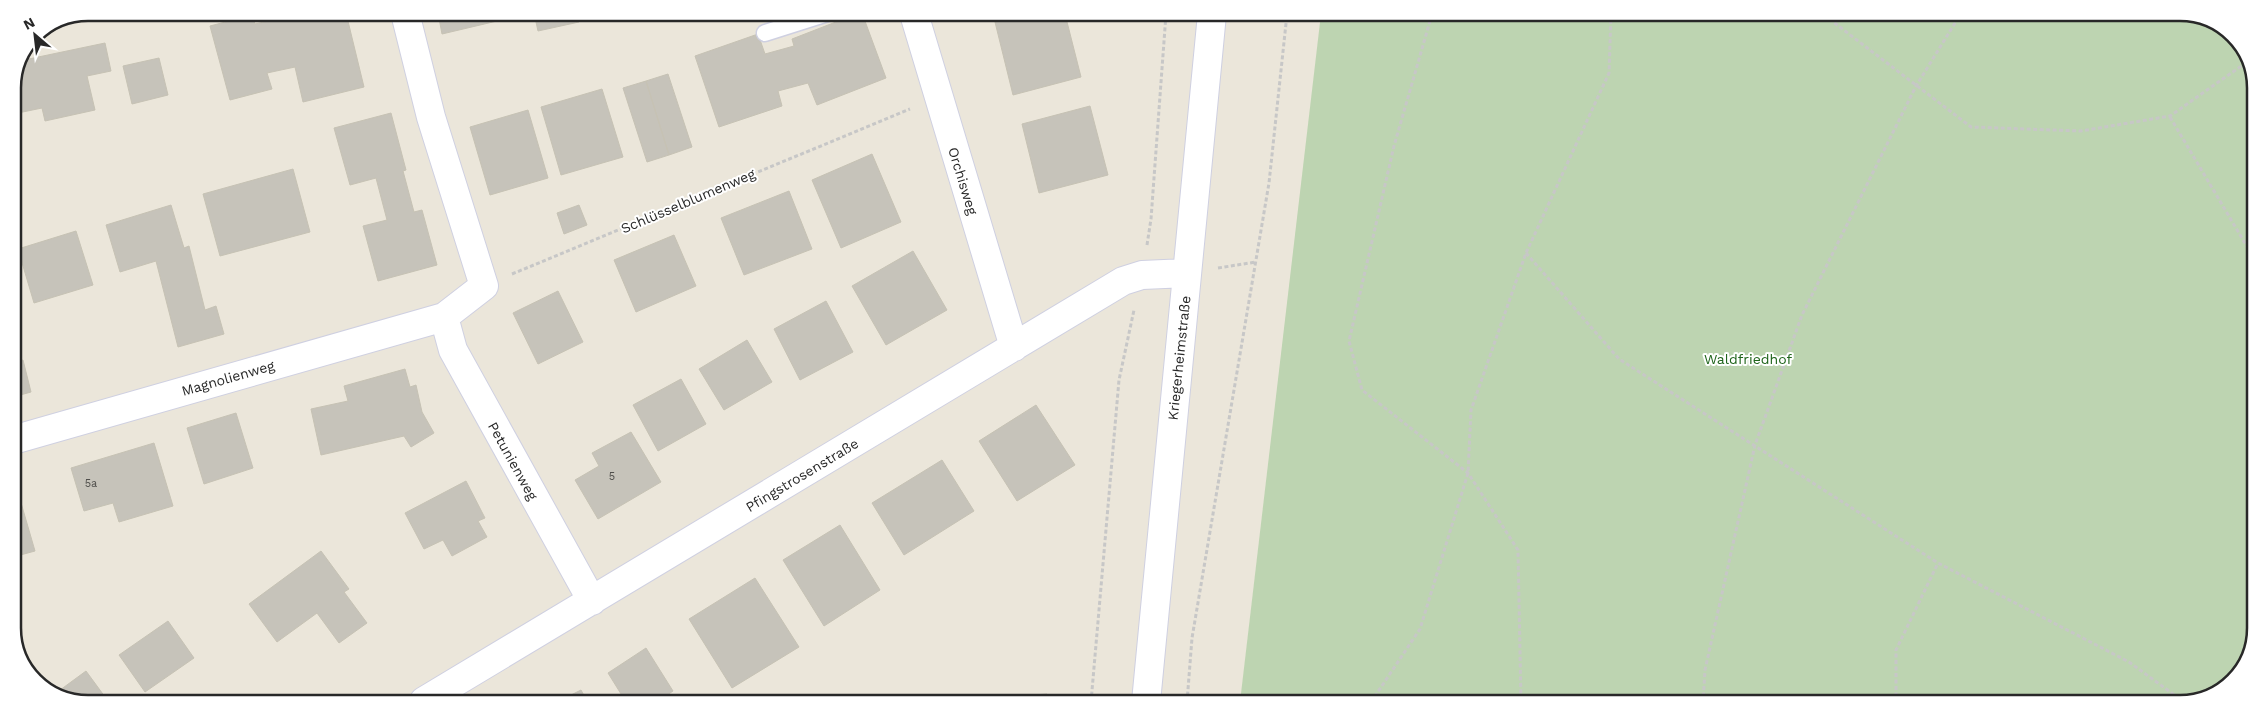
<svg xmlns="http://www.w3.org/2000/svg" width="2268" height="716" viewBox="0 0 2268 716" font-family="'Work Sans',sans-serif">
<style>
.cemetery{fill:#bdd4b1}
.building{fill:#c6c3ba;stroke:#c6c2b4}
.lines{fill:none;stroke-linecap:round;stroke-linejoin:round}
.service-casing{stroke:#cfd0e1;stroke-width:19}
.minor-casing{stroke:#cfd0e1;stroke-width:30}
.path{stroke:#c7c7c7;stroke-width:3;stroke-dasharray:4 2.5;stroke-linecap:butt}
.service{stroke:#fff;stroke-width:16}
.minor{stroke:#fff;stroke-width:28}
.labels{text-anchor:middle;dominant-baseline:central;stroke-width:4;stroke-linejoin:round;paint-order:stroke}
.number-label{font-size:11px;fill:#504f4c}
.street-label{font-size:14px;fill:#282828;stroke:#fff}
.park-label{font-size:14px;fill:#1e641a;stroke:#fff}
.rim{fill:none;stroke:#282828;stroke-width:2.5}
</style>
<rect width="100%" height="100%" fill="#ebe6da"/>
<path class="cemetery" d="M1321 14 2199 15 2240 42 2255 83 2253 647 2225 688 2180 703 1240 702Z"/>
<path class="building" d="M303 13H346L364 87 303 102 295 67 267 73 272 89 230 100 210 26 252 15 255 24Z
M438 13H513L514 17 442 34Z
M534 13H577L579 22 538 31Z
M859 13H862L886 78 817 105 808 83 778 91 782 106 719 127 695 56 758 34 765 54 794 46 792 39Z
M1026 14H1065L1081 77 1013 95 995 22Z
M105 43 111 71 87 76 95 110 45 121 42 108 13 114V88L24 60Z
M159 58 168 95 132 104 123 66Z
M668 74 692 147 669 155 646 81Z
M646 81 669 155 647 162 623 88Z
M602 89 623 157 561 175 541 107Z
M1090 106 1108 175 1039 193 1022 124Z
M528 110 548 178 490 195 470 127Z
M391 113 406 170 403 171 414 212 422 210 437 265 378 281 363 226 387 220 376 178 350 185 334 128Z
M872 154 901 222 841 248 812 180Z
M293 169 310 232 220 256 203 194Z
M789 191 812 249 744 275 721 218Z
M171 205 184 248 189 246 205 310 216 306 224 334 178 347 156 261 120 272 106 225Z
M579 205 587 225 564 234 557 213Z
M76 231 93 285 34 303 18 249Z
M674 235 696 286 636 312 614 260Z
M913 251 947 310 886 345 852 286Z
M558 291 583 342 538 364 513 313Z
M826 301 853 352 800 380 774 329Z
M747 340 772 382 724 410 699 369Z
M23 360 31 392 13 397V363Z
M405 369 410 387 416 385 422 412 434 433 411 447 404 436 321 455 311 409 348 401 344 386Z
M681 379 706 424 658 451 633 405Z
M1036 405 1075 465 1017 501 979 441Z
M236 413 253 468 204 484 187 428Z
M631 432 661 482 598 519 575 480 599 466 592 453Z
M154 443 173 506 119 522 113 503 84 511 71 468Z
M942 460 974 511 904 555 872 503Z
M466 481 485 518 478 521 487 537 452 556 443 540 424 549 405 513Z
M15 482 35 551 13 557V483Z
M840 525 880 590 824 626 783 560Z
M321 551 349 589 344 592 367 623 339 643 317 613 277 642 249 604Z
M755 578 799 647 732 688 689 619Z
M168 621 194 658 145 692 119 655Z
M646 648 673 691 657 702H626L608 673Z
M86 671 108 701H69L56 693Z
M581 690 587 701H559Z
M1047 694V702H966V700Z"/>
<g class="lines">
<defs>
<path id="service" d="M765 33 828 13"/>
<path id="minor" d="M914 14 1014 347
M444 317 453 350 592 601
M13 440 444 317 484 286 431 117 405 13
M424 701 1123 281 1142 275 1187 273
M1146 702 1212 14"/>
</defs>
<use href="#service" class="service-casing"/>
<use href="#minor" class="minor-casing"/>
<path class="path" d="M1432 14 1394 146 1349 341 1362 390 1468 473 1518 550 1521 703
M1824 15 1971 127 2081 131 2170 116 2247 62
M80 16 98 13
M2170 117 2255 260
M1147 245 1151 219 1166 14
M1526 253 1619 359 1938 563 2129 662 2184 702
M1218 268 1256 262
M512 274 910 109
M1091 702 1119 380 1134 310
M1187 702 1192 638 1269 183 1287 14
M1371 702 1420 629 1468 473 1471 410 1526 253 1609 73 1611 14
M1703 703 1705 670 1755 445 1802 315 1916 86 1960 15
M1896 703V650L1938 563"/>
<use href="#service" class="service"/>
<use href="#minor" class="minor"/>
</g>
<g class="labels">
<g class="number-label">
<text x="612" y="476">5</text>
<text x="91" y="483">5a</text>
</g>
<g class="street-label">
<text transform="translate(963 181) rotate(73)">Orchisweg</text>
<text transform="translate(688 201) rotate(-23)">Schlüsselblumenweg</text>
<text transform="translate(1179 358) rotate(-84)">Kriegerheimstraße</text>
<text transform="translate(228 378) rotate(-16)">Magnolienweg</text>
<text transform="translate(513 461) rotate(61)">Petunienweg</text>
<text transform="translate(802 475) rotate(-31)">Pfingstrosenstraße</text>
</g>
<g class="park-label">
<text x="1748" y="359">Waldfriedhof</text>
</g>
</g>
<path d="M0 0H2268V716H0ZM88 21H2180A67 67 0 0 1 2247 88V628A67 67 0 0 1 2180 695H88A67 67 0 0 1 21 628V88A67 67 0 0 1 88 21Z" fill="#fff" fill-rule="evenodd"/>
<path class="rim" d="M88 21H2180A67 67 0 0 1 2247 88V628A67 67 0 0 1 2180 695H88A67 67 0 0 1 21 628V88A67 67 0 0 1 88 21Z"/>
<g transform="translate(35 35) rotate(332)" stroke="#ffffff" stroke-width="4" paint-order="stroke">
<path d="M0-4L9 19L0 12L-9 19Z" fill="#282828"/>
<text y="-8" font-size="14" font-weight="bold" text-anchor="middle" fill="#282828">N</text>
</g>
</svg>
